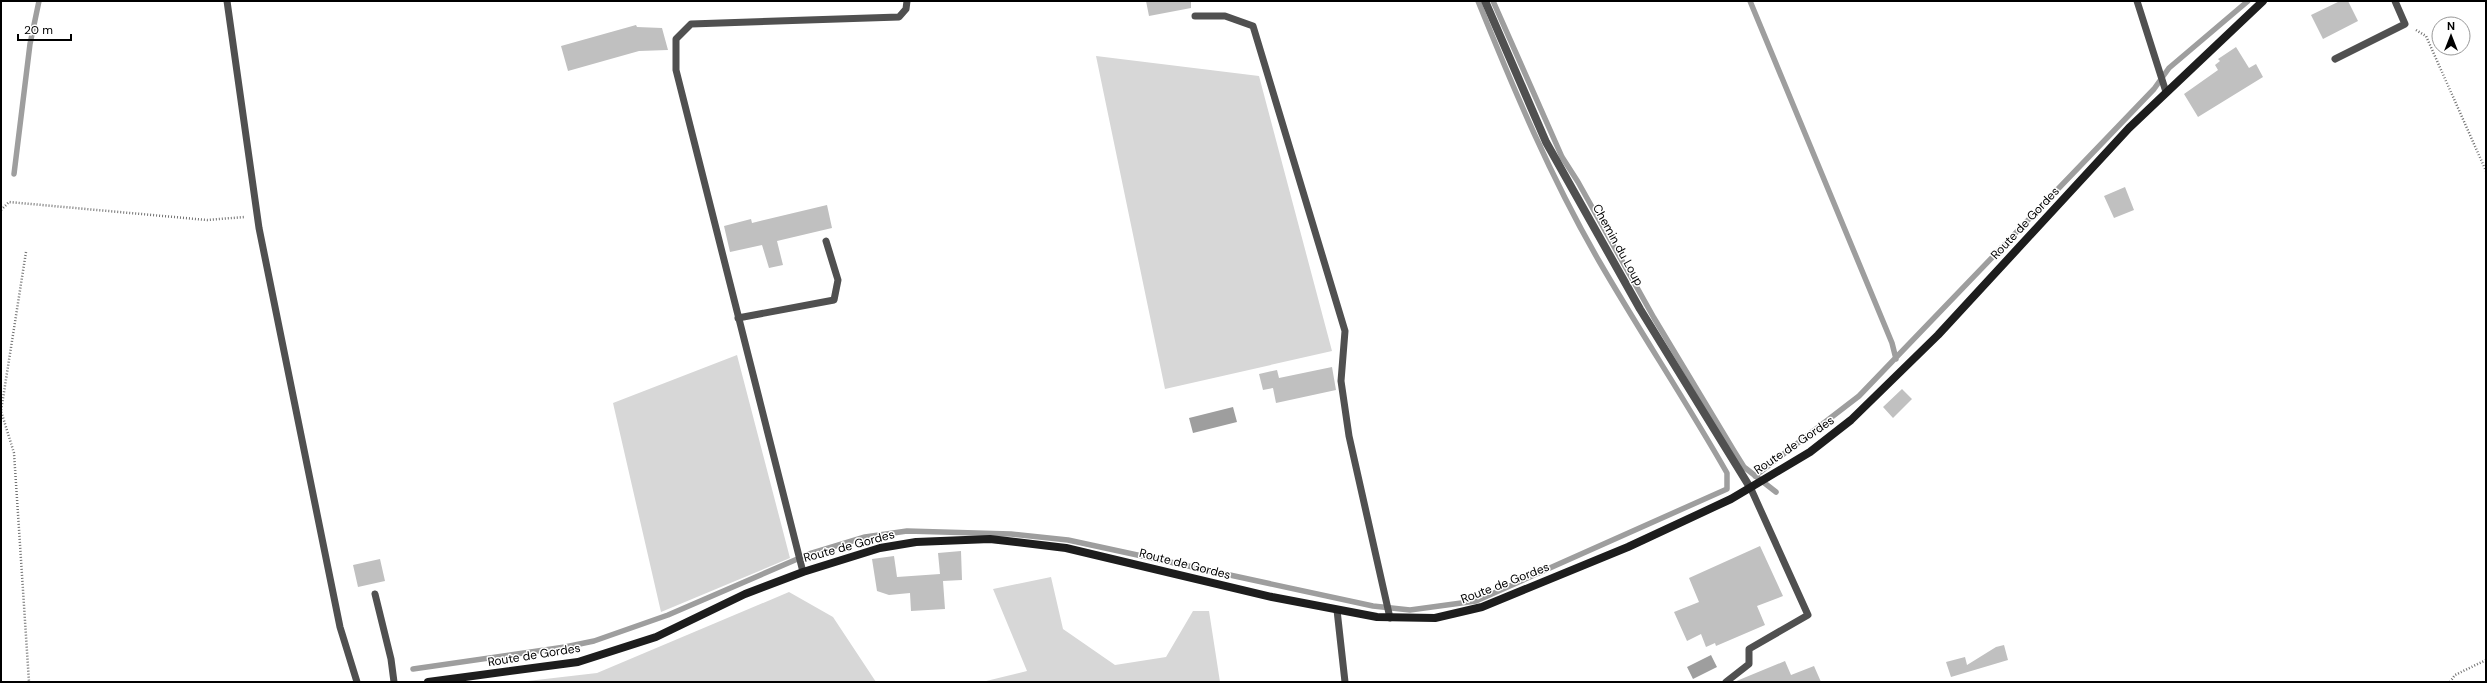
<svg xmlns="http://www.w3.org/2000/svg" width="2487" height="683" viewBox="0 0 2487 683" font-family="'DM Sans',sans-serif">
<style>
.green{fill:#d7d7d7}
.water{fill:#9e9e9e}
.lines{fill:none;stroke-linecap:round;stroke-linejoin:round}
.stream{stroke:#9e9e9e;stroke-width:5.5}
.building{fill:#c0c0c0}
.path{stroke:#727272;stroke-width:2.5;stroke-dasharray:1 2;stroke-linecap:butt}
.lane{stroke:#505050;stroke-width:7}
.street{stroke:#505050;stroke-width:8}
.secondary{stroke:#1d1d1d;stroke-width:8}
.labels{text-anchor:middle;dominant-baseline:central;stroke-width:3;stroke-linejoin:round;paint-order:stroke}
.street-label{font-size:12px;fill:#000;stroke:#fff}
</style>
<rect width="100%" height="100%" fill="#fff"/>
<path class="green" d="M1096 56 1259 76 1332 351 1165 389Z
M737 355 790 558 661 612 613 403Z
M1051 577 1063 629 1115 665 1166 657 1193 611H1209L1220 682H982L1027 671 993 589Z
M789 592 833 617 876 682H519L597 673Z"/>
<path class="water" d="M1233 407 1237 422 1193 433 1189 418Z
M1711 655 1717 667 1693 679 1687 667Z"/>
<g class="lines">
<path class="stream" d="M1493 1 1562 157 1578 182 1654 318 1734 451 1744 467 1776 492
M1750 1 1892 343 1896 359
M14 174 30 44 39 1
M1755 476 1859 396 2154 89 2169 68 2248 1
M413 669 565 647 594 641 668 615 809 554 865 537 907 531 1011 534 1068 540 1373 606 1410 610 1476 601 1727 489V473C1686 401 1640 332 1599 261 1551 178 1514 90 1478 1"/>
</g>
<path class="building" d="M1146 1H1191V8L1149 16Z
M2340 1H2348L2358 21 2323 39 2311 15Z
M636 25 637 27 662 28 668 50 639 51 568 71 561 46Z
M2236 47 2249 68 2256 64 2263 77 2198 117 2184 94 2218 70 2215 65 2220 61 2218 59Z
M2125 187 2134 210 2114 218 2104 196Z
M827 205 832 228 777 241 783 265 769 268 762 245 730 252 724 226 751 219 752 223Z
M1332 367 1336 390 1276 403 1273 388 1263 390 1259 374 1277 370 1279 378Z
M1902 389 1912 399 1893 418 1883 407Z
M1760 546 1783 596 1757 606 1765 625 1716 646 1715 643 1706 647 1701 634 1687 641 1674 612 1699 602 1689 578Z
M961 551 962 580 943 581 945 609 911 611 910 593 889 595 877 591 872 559 894 556 897 577 940 574 938 553Z
M380 559 385 581 358 587 353 565Z
M2004 645 2008 660 1951 677 1946 662 1965 657 1967 665 1996 647Z
M1785 661 1791 675 1814 666 1821 682H1734Z"/>
<g class="lines">
<path class="path" d="M2416 30 2426 36 2486 171
M1 210 9 202 207 220 245 217
M26 252 1 411 14 453 29 682
M2450 682 2455 675 2486 660"/>
<path class="lane" d="M227 1 259 228 340 627 357 682
M2137 1 2166 92
M1195 16H1225L1253 26 1345 331 1341 381 1349 436 1390 618
M2335 59 2405 24 2395 1
M738 318 834 300 838 280 826 241
M803 572 676 70V39L691 24 899 17 906 9 907 1
M375 594 391 659 394 682
M1337 610 1345 682
M1726 682 1749 664V649L1808 615 1751 489"/>
<path class="street" d="M1485 1 1546 142 1640 309 1751 489"/>
<path class="secondary" d="M428 682 578 662 656 637 745 594 803 572 880 548 916 542 990 539 1066 548 1272 597 1377 617 1435 618 1482 607 1628 547 1731 499 1810 452 1851 420 1938 335 2129 128 2263 1"/>
</g>
<g class="labels">
<g class="street-label">
<text transform="translate(2025 223) rotate(-47)">Route de Gordes</text>
<text transform="translate(1618 245) rotate(61)">Chemin du Loup</text>
<text transform="translate(1794 445) rotate(-34)">Route de Gordes</text>
<text transform="translate(849 546) rotate(-15)">Route de Gordes</text>
<text transform="translate(1185 564) rotate(14)">Route de Gordes</text>
<text transform="translate(1505 583) rotate(-21)">Route de Gordes</text>
<text transform="translate(534 655) rotate(-9)">Route de Gordes</text>
</g>
</g>
<rect width="2487" height="683" fill="none" stroke="#000000" stroke-width="4"/>
<g transform="translate(2451 36)"><circle r="19" fill="#ffffff" stroke="#999999"/>
<path d="M0-3L7 15L0 10L-7 15Z" fill="#000000"/>
<text y="-6" font-size="11" font-weight="bold" text-anchor="middle" fill="#000000">N</text>
</g>
<path d="M18 34v6h53v-6" fill="none" stroke="#000000" stroke-width="2"/>
<text x="24" y="34" font-size="12" fill="#000000" stroke="#ffffff" stroke-width="3" paint-order="stroke">20 m</text>
</svg>
